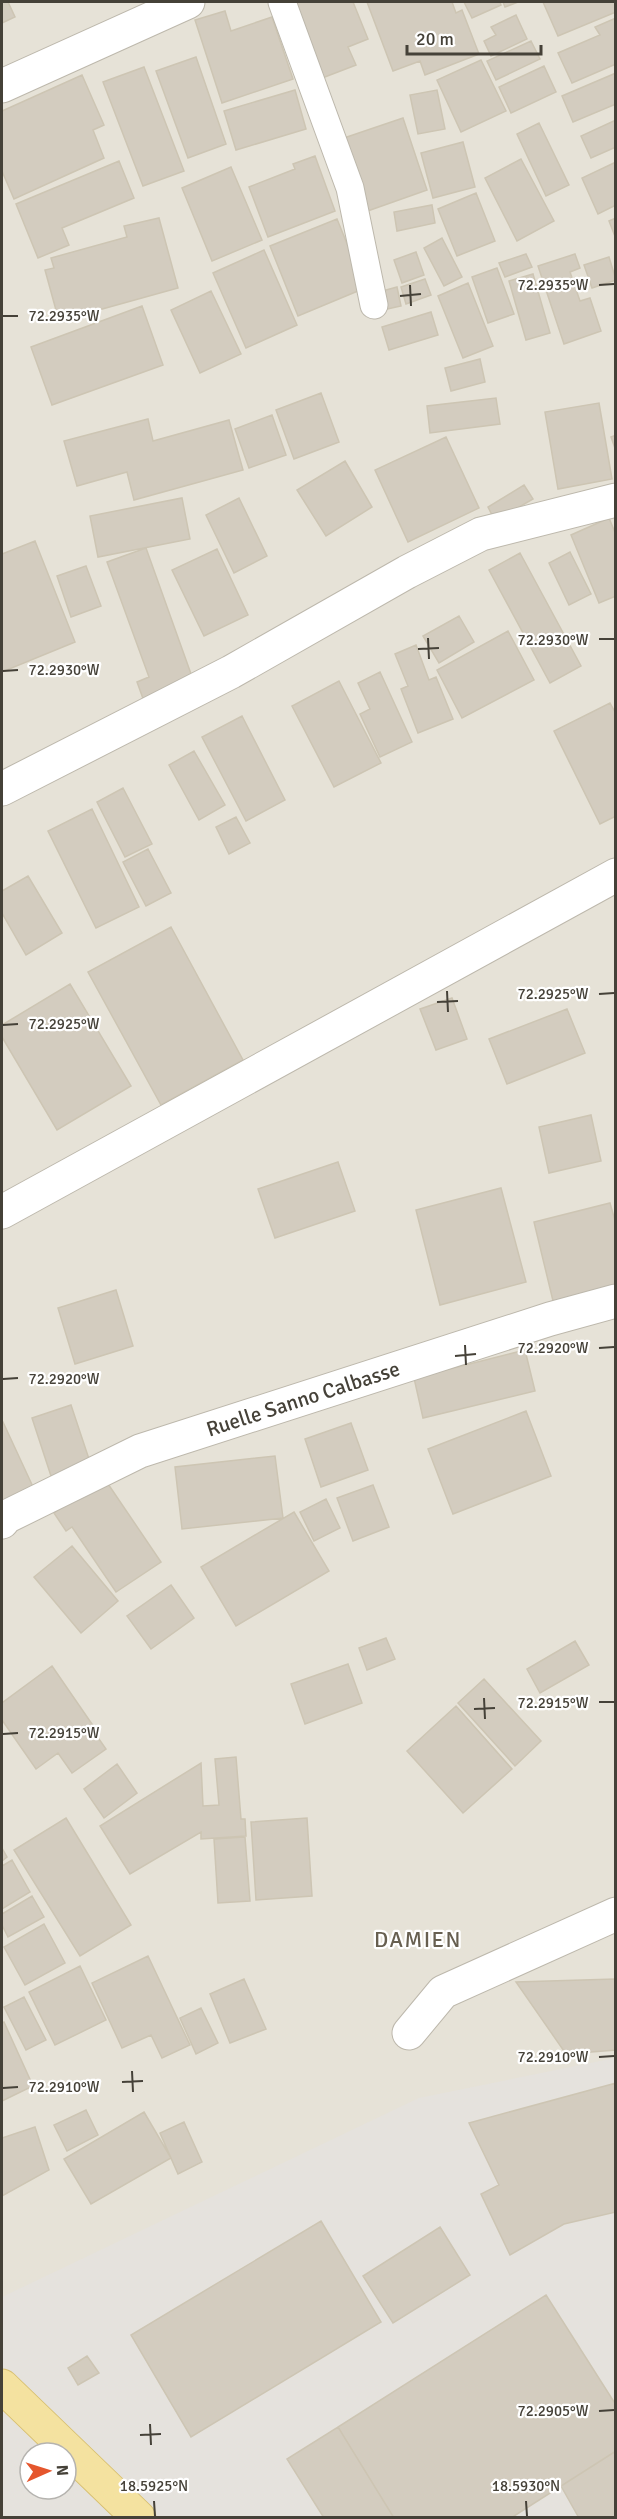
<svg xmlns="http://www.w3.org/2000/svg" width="617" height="2519" viewBox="0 0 617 2519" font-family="Signika,sans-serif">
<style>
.residential{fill:#e6e2d7}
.industrial{fill:#e5e2dd;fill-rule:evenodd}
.building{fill:#d3ccbf;stroke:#cdc5b3;stroke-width:1.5}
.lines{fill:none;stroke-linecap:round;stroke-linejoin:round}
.service-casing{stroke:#bdb8ac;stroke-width:29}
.minor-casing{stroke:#bdb8ac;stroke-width:35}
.primary-casing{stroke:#d8c071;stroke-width:35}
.service{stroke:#fff;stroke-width:27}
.minor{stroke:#fff;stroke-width:33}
.primary{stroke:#f4e2a0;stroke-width:33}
.ticks{fill:none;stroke:#454138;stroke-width:2}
.labels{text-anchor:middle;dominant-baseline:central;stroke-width:4.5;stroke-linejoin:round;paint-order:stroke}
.street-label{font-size:21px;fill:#454138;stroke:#fff}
.neighbourhood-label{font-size:22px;letter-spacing:1.5px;fill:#675f50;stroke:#fff}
.ticks-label{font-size:15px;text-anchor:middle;fill:#454138;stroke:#fff;stroke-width:4.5;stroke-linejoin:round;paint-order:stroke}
</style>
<rect width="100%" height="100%" fill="#f2f0e8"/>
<path class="residential" d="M2 2H615V2517L2 2319Z"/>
<path class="industrial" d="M615 2058V2517L2 2518V2297L419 2098ZM30 2453H66V2489H30Z"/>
<path class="building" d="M2 2H8L15 17 2 23Z
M286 2H353L368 39 348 47 356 65 317 80Z
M367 2H452L456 13 462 10 479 54 425 75 420 61 393 71Z
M464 2H500L501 5 472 18Z
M503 2H518L505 7Z
M543 2H616V12L558 36Z
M225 11 231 31 272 17 293 79 222 103 195 20Z
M516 15 527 39 491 56 484 41 496 35 491 27Z
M616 18V64L572 83 558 53 600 35 595 27Z
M531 41 540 59 496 80 487 61Z
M196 57 226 144 188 158 156 71Z
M481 60 506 111 461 132 437 80Z
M544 66 556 92 511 113 499 87Z
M144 67 184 171 143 186 103 82Z
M616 73V104L573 122 562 96Z
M82 75 104 125 93 130 104 158 14 199 2 171V111Z
M295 90 306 129 236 150 224 111Z
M437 90 445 129 418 134 410 95Z
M403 118 427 190 362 213 338 140Z
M616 120V147L591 158 581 136Z
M539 123 569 185 546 196 517 134Z
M463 142 475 187 433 198 421 153Z
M315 156 335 211 268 237 249 187 295 169 293 164Z
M521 159 554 221 517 241 485 178Z
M119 161 134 198 62 228 69 245 38 258 16 204Z
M616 162V205L598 214 582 178Z
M231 167 262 240 212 261 182 188Z
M476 193 495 241 457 256 438 209Z
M432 205 435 223 397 231 394 212Z
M159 218 178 288 59 321 45 270 54 268 51 258 127 237 124 226Z
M616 218V239L609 221Z
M337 219 365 288 298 316 270 246Z
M442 238 462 277 444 286 424 248Z
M264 250 297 325 246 348 213 273Z
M416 252 424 275 402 283 394 260Z
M526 254 532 267 505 277 499 263Z
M575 254 580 268 570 272 580 301 590 298 601 331 564 344 538 266Z
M609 257 616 280 592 288 584 265Z
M497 268 514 314 488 323 472 277Z
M533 274 550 333 526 340 509 281Z
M425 279 431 295 406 304 401 287Z
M468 283 493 346 463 358 438 296Z
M397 287 401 306 378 311 375 293Z
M211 291 241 354 200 373 171 310Z
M142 306 163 365 52 405 31 347Z
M431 312 438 335 389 350 382 327Z
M480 359 485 382 451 391 445 368Z
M321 393 339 442 294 459 276 410Z
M496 398 500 424 430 433 427 406Z
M599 403 612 479 558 489 545 412Z
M272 415 286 455 249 468 235 429Z
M148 419 153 441 229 420 243 470 134 500 127 472 77 486 64 441Z
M616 435V451L611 437Z
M446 437 479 508 408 542 375 470Z
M345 461 372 507 326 536 297 490Z
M524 485 533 499 495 521 488 507Z
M182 498 190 539 98 557 90 516Z
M239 498 267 556 234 573 206 515Z
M609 518 616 535V596L599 603 571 535Z
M35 541 75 642 2 672V554Z
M146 548 195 685 145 704 137 682 149 677 107 562Z
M217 549 248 615 204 636 172 570Z
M570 552 591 594 569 605 549 563Z
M520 553 581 666 550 683 489 570Z
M86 566 101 606 71 617 57 576Z
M459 616 474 642 439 663 423 636Z
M508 631 534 680 462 718 437 670Z
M416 645 429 680 436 677 453 719 418 733 401 689 408 686 395 654Z
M380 672 412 742 380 757 360 714 370 709 358 683Z
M339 681 381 763 334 787 292 706Z
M610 703 616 714V816L600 824 554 731Z
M242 716 285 800 246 821 202 737Z
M194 751 225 805 199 820 169 765Z
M123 788 152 844 125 857 97 802Z
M92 809 139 907 96 928 48 831Z
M236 817 250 843 229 854 216 827Z
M148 849 171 893 146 906 123 862Z
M28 876 62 933 26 955 2 913V891Z
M171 927 243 1060 161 1105 88 972Z
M70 984 131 1086 57 1130 2 1037V1025Z
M452 998 467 1039 436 1050 420 1009Z
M567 1009 585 1053 507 1084 489 1039Z
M591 1115 601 1161 549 1173 539 1127Z
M338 1162 355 1211 275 1238 258 1189Z
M501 1188 526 1282 440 1305 416 1210Z
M610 1203 616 1224V1289L554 1305 534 1222Z
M116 1290 133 1346 75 1364 58 1308Z
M525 1350 535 1391 423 1418 414 1378Z
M71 1405 92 1468 53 1482 32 1418Z
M526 1411 551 1476 453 1514 428 1449Z
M3 1422 34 1489 2 1517V1423Z
M351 1423 368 1470 321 1487 305 1439Z
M275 1456 283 1518 182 1529 175 1467Z
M104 1478 161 1562 116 1592 72 1527 66 1531 54 1513Z
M373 1485 389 1527 353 1541 337 1498Z
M326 1499 340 1528 314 1541 300 1512Z
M294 1512 329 1571 236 1626 201 1567Z
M72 1546 118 1601 81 1633 34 1577Z
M171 1585 194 1618 151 1649 127 1616Z
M386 1638 395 1659 367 1670 359 1648Z
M575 1641 589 1665 540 1693 527 1669Z
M348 1664 362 1703 305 1724 291 1684Z
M52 1666 94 1727 92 1729 106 1749 72 1773 58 1753 36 1769 2 1720V1703Z
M484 1679 541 1741 515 1766 458 1703Z
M456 1706 512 1769 463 1813 407 1751Z
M236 1757 241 1819H245L246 1836 201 1839V1832L130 1874 100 1826 201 1763 203 1806 219 1805 215 1759Z
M117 1764 137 1793 104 1818 84 1789Z
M66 1818 131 1925 80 1956 14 1850Z
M307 1818 312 1896 256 1900 251 1822Z
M245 1837 250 1901 218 1903 214 1839Z
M2 1848 7 1857 2 1861Z
M12 1860 30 1892 2 1909V1866Z
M32 1896 44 1917 8 1937 2 1925V1914Z
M44 1924 65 1963 25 1985 4 1947Z
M148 1956 190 2045 162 2058 151 2035 122 2048 92 1983Z
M80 1966 106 2020 55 2045 29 1992Z
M244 1979 266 2029 230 2043 210 1994Z
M615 1979 616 2050 566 2054 516 1982Z
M24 1997 46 2040 26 2050 4 2007Z
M201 2008 218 2043 196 2054 180 2018Z
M4 2022 33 2086 2 2101V2023Z
M616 2083V2212L564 2224 510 2255 481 2194 499 2185 469 2123Z
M86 2110 98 2135 67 2151 54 2125Z
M144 2112 171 2158 91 2204 64 2159Z
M184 2122 202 2162 178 2174 160 2133Z
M35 2127 49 2170 2 2196V2138Z
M321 2221 381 2322 191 2437 131 2335Z
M440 2227 470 2275 393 2323 363 2276Z
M546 2295 616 2405V2451L511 2518H394L338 2427Z
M87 2356 99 2373 78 2385 68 2368Z
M338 2427 394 2518H324L287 2459Z
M616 2451V2518H579L561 2486Z"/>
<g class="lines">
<defs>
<path id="service" d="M282 2 350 188 374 305"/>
<path id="minor" d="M2 86 188 2
M2 789 231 672 407 572 481 534 616 500
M2 1212 616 875
M2 1522 6 1517 140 1451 550 1319 616 1301
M409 2033 443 1992 616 1914"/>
<path id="primary" d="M2 2386 139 2518"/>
</defs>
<use href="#service" class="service-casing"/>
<use href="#minor" class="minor-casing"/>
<use href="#primary" class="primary-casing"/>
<use href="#service" class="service"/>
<use href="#minor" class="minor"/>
<use href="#primary" class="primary"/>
</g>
<path class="ticks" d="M410 285 411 306M599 285 614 284M400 296 421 294M3 316H18M428 638 429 659M599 639H614M418 649 439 648M3 671 18 670M447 991 448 1012M599 994 614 993M437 1002 458 1001M3 1025 18 1024M465 1345 466 1365M599 1348 614 1347M455 1356 476 1354M3 1379 18 1378M484 1698 485 1719M599 1702H614M474 1709 495 1708M3 1734 18 1733M599 2057 614 2056M132 2071 133 2092M122 2082 143 2081M3 2088 18 2087M599 2411 614 2410M150 2424 151 2445M140 2435 161 2434M154 2501 155 2516M526 2501 527 2516"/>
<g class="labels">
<g class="street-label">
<text transform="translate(303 1399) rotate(-18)">Ruelle Sanno Calbasse</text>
</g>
<g class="neighbourhood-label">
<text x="418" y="1939">DAMIEN</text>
</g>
</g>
<g class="ticks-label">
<text x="553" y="290">72.2935°W</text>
<text x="64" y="321">72.2935°W</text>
<text x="553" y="645">72.2930°W</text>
<text x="64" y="675">72.2930°W</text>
<text x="553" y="999">72.2925°W</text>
<text x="64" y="1029">72.2925°W</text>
<text x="553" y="1353">72.2920°W</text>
<text x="64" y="1384">72.2920°W</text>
<text x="553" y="1708">72.2915°W</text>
<text x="64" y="1738">72.2915°W</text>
<text x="553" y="2062">72.2910°W</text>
<text x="64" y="2092">72.2910°W</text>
<text x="553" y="2416">72.2905°W</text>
<text x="154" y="2491">18.5925°N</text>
<text x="526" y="2491">18.5930°N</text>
</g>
<rect width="617" height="2519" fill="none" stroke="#454138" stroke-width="6"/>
<g transform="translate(48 2471) rotate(87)"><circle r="28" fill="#ffffff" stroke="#b5b3af" stroke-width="1.5"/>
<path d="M0-4.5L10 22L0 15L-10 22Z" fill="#e5562d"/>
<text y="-9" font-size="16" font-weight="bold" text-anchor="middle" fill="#454138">N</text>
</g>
<path d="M407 45v9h134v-9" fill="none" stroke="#454138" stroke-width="3"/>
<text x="416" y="45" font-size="18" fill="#454138" stroke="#ffffff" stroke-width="4.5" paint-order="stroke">20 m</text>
</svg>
